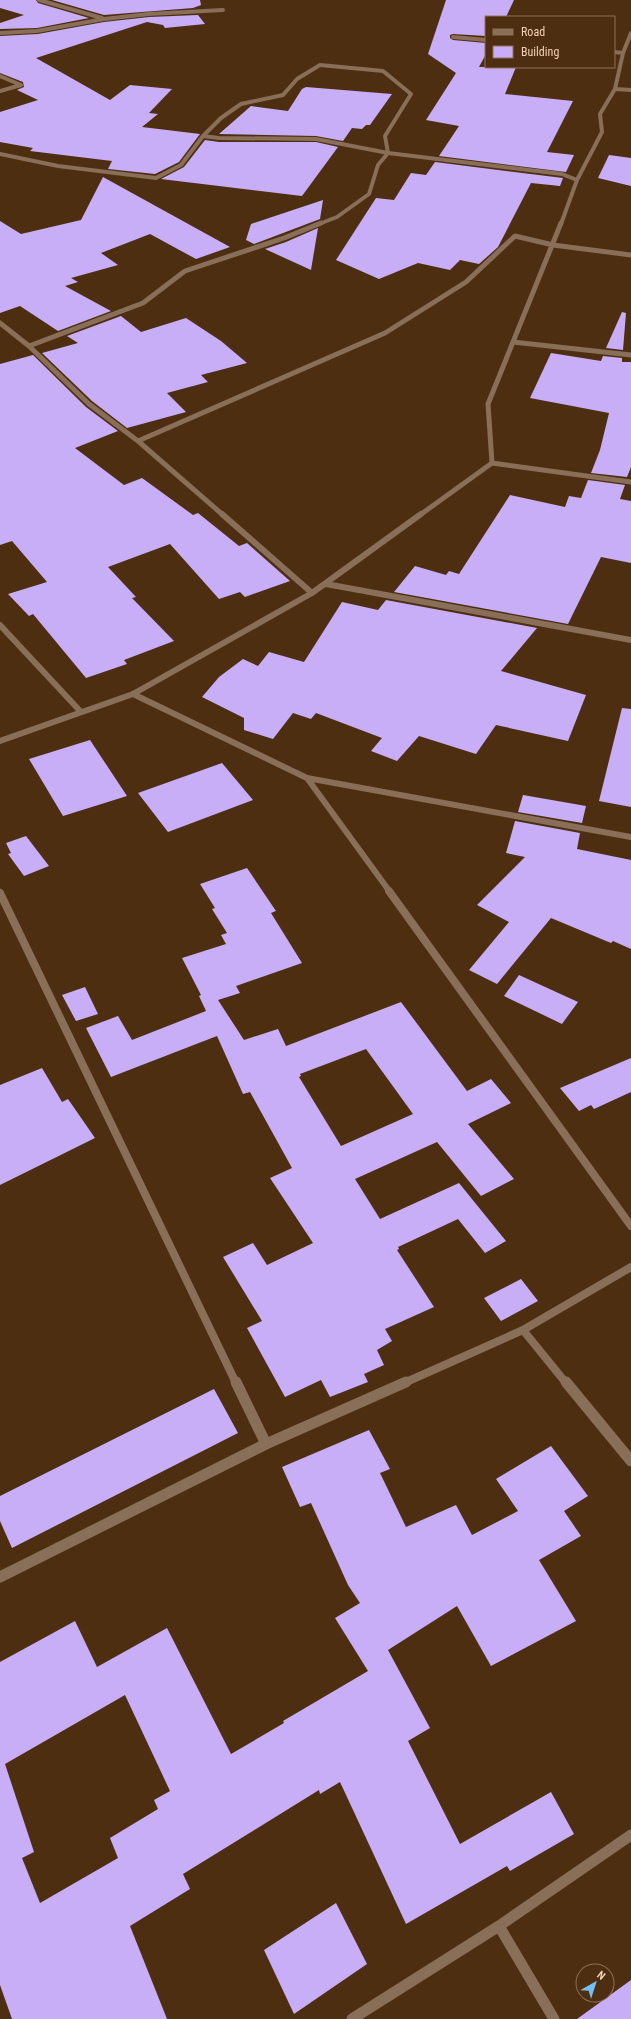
<svg xmlns="http://www.w3.org/2000/svg" width="631" height="2019" viewBox="0 0 631 2019" font-family="'Roboto Condensed',sans-serif">
<style>
.building{fill:#c8aef7;fill-rule:evenodd}
.lines{fill:none;stroke-linecap:round;stroke-linejoin:round}
.street-far4{stroke:#896e58;stroke-width:4}
.street-far3{stroke:#896e58;stroke-width:5}
.street-far2{stroke:#896e58;stroke-width:6}
.street-far1{stroke:#896e58;stroke-width:8}
.street{stroke:#896e58;stroke-width:11}
</style>
<rect width="100%" height="100%" fill="#4d2e11"/>
<path class="building" d="M0 0H36L38 3 89 18 37 28 0 29V23L24 15 0 8Z
M52 0H200L201 5 193 8 104 15Z
M446 0H514L506 17H486V36L453 34 450 35V38L453 40 486 43V54L479 67H516L505 94 573 101 547 152 574 155 566 172 439 156 459 126 426 120 456 73 428 54Z
M198 15 205 24 165 28 163 25 147 22 36 58 110 100 130 85 172 89 149 113 158 114 142 127 200 134 179 162 155 174 108 169 112 161 30 151 33 148 0 142V112L38 100 17 90 24 87 23 82 0 73V36L38 34 104 22 149 17Z
M306 87 392 94 370 125H366L362 129 352 128 343 141 316 136 219 134 251 106 288 111 302 89Z
M205 140 219 142H316L338 147 302 196 161 179 184 167Z
M609 155 631 158V186L598 178Z
M435 162 563 178 560 186 531 183 498 247 479 264 460 260 450 270 418 263 379 279 336 260 376 198 394 200 411 173 426 175Z
M103 177 230 247 196 259 150 234 101 253 118 265 71 278 78 282 65 286 111 311 58 331 20 306 0 313V221L21 234 81 220Z
M323 200 320 219 254 244 246 240 251 224Z
M318 228 311 270 265 249 286 242Z
M622 312 626 313 623 350 606 348Z
M121 316 141 332 186 318 221 341 247 363 201 375 208 382 167 393 186 412 127 428 92 401 42 353 78 343 67 336Z
M551 353 601 361 603 356 622 358V362H631V467L627 477 591 473 600 450 609 413 530 398Z
M33 355 86 407 118 431 75 448 124 485 142 478 193 515 198 513 239 546 247 543 290 581 245 597 240 592 219 599 170 544 108 567 136 597 132 598 174 641 124 660 127 664 86 678 33 614 29 616 8 594 47 582 12 541 0 545V364Z
M588 480 625 485 620 499 631 501V563L601 557 568 624 394 592 415 566 446 575 449 571 459 574 510 495 565 507 569 496 581 498Z
M386 600 537 628 501 671 586 695 568 741 496 725 476 754 419 736 397 761 371 751 382 738 316 713 311 719 293 713 273 739 244 730V718L202 697 219 677 243 659 258 666 269 652 304 662 342 602 378 610Z
M622 708 631 709V807L599 801Z
M90 740 127 796 63 816 29 759Z
M222 763 253 800 168 832 138 793Z
M523 795 586 806 582 823 518 812Z
M515 821 580 833 577 849 631 860V949L613 941 611 943 551 918 497 984 469 970 509 922 477 905 525 857 506 853Z
M26 836 49 866 24 876 8 854 11 853 6 843Z
M247 868 276 911 271 913 302 963 236 986 240 993 218 1000 244 1040 278 1029 286 1046 401 1002 467 1091 491 1079 511 1103 468 1124 514 1179 481 1196 437 1142 355 1179 380 1219 459 1183 506 1241 485 1253 458 1219 398 1247 399 1249 397 1250 434 1307 385 1329 392 1341 377 1350 384 1365 364 1374 368 1382 330 1397 321 1380 285 1397 247 1328 262 1321 223 1257 253 1243 267 1265 313 1243 270 1178 292 1168 250 1092 243 1094 217 1036 111 1077 86 1028 118 1016 132 1040 206 1011 199 996 201 995 182 958 226 944 221 935 227 933 212 909 215 908 200 884ZM366 1049 413 1114 341 1146 299 1077 301 1076 300 1074Z
M519 975 578 1002 562 1024 504 996Z
M85 987 98 1014 76 1021 62 995Z
M631 1058V1092L594 1109 591 1105 579 1111 560 1088Z
M42 1068 62 1102 68 1099 95 1138 0 1185V1085Z
M521 1279 538 1301 501 1321 484 1298Z
M214 1389 238 1433 12 1548 0 1521V1496Z
M369 1430 390 1469 380 1473 406 1527 456 1505 472 1535 518 1511 496 1479 551 1446 588 1496 564 1511 581 1536 539 1560 576 1621 491 1666 457 1606 388 1650 430 1728 408 1741 460 1844 551 1792 574 1834 510 1871 507 1866 406 1924 340 1782 320 1794 319 1790 183 1874 190 1889 130 1926 167 2019H12L0 1985V1662L75 1621 97 1667 167 1628 231 1754 284 1723 283 1721 368 1671 335 1618 360 1603 348 1585 311 1503 300 1507 282 1467ZM125 1695 170 1791 154 1800 158 1809 110 1838 118 1858 40 1903 22 1858 34 1852 5 1764Z
M336 1903 367 1964 294 2014 264 1950Z
M631 1980V2019H577Z"/>
<g class="lines">
<path class="street-far4" d="M39 0 102 18
M0 33 37 31 104 19 149 14 223 10
M453 37 486 40
M614 52 623 53
M0 76 21 85 0 91
M615 89 631 90
M203 136 221 118 241 104 283 95 297 79 320 65 383 71 411 94 385 136 388 153 378 165 369 194 337 217 319 224
M0 154 58 166 156 178 181 165 203 136 219 138 316 139 388 153 562 174 577 180
M561 224 577 180 602 132 600 114 615 89 623 53 631 33"/>
<path class="street-far3" d="M0 323 29 346 89 404 138 441 223 515
M513 342 631 355
M29 346 143 303 185 271 284 238 321 223
M138 441 385 333 466 282 515 236 553 245 631 255
M492 463 631 482
M420 515 492 463 488 404 561 223"/>
<path class="street-far2" d="M222 514 312 593
M326 584 631 640
M0 625 81 712
M133 694 307 778 631 837
M0 741 133 694 312 593 421 514
M307 778 390 892"/>
<path class="street-far1" d="M389 891 631 1226
M0 893 236 1383
M523 1330 631 1267
M404 1383 523 1330 566 1383"/>
<path class="street" d="M236 1382 266 1444
M566 1382 631 1461
M0 1577 266 1444 406 1382
M499 1926 554 2019
M352 2019 499 1926 631 1835"/>
</g>
<rect x="485" y="16" width="130" height="52" fill="#4d2e11" stroke="#907053"/>
<rect x="493" y="29" width="20" height="6" fill="#896e58" stroke="#907053"/>
<text x="521" y="36" font-size="12" fill="#f4d2b7">Road</text>
<rect x="493" y="46" width="20" height="12" fill="#c8aef7" stroke="#907053"/>
<text x="521" y="56" font-size="12" fill="#f4d2b7">Building</text>
<g transform="translate(595 1983) rotate(39)"><circle r="19" fill="#4d2e11" stroke="#907053"/>
<path d="M0-3L7 15L0 10L-7 15Z" fill="#73c0f6"/>
<text y="-6" font-size="11" font-weight="bold" text-anchor="middle" fill="#f4d2b7">N</text>
</g>
</svg>
